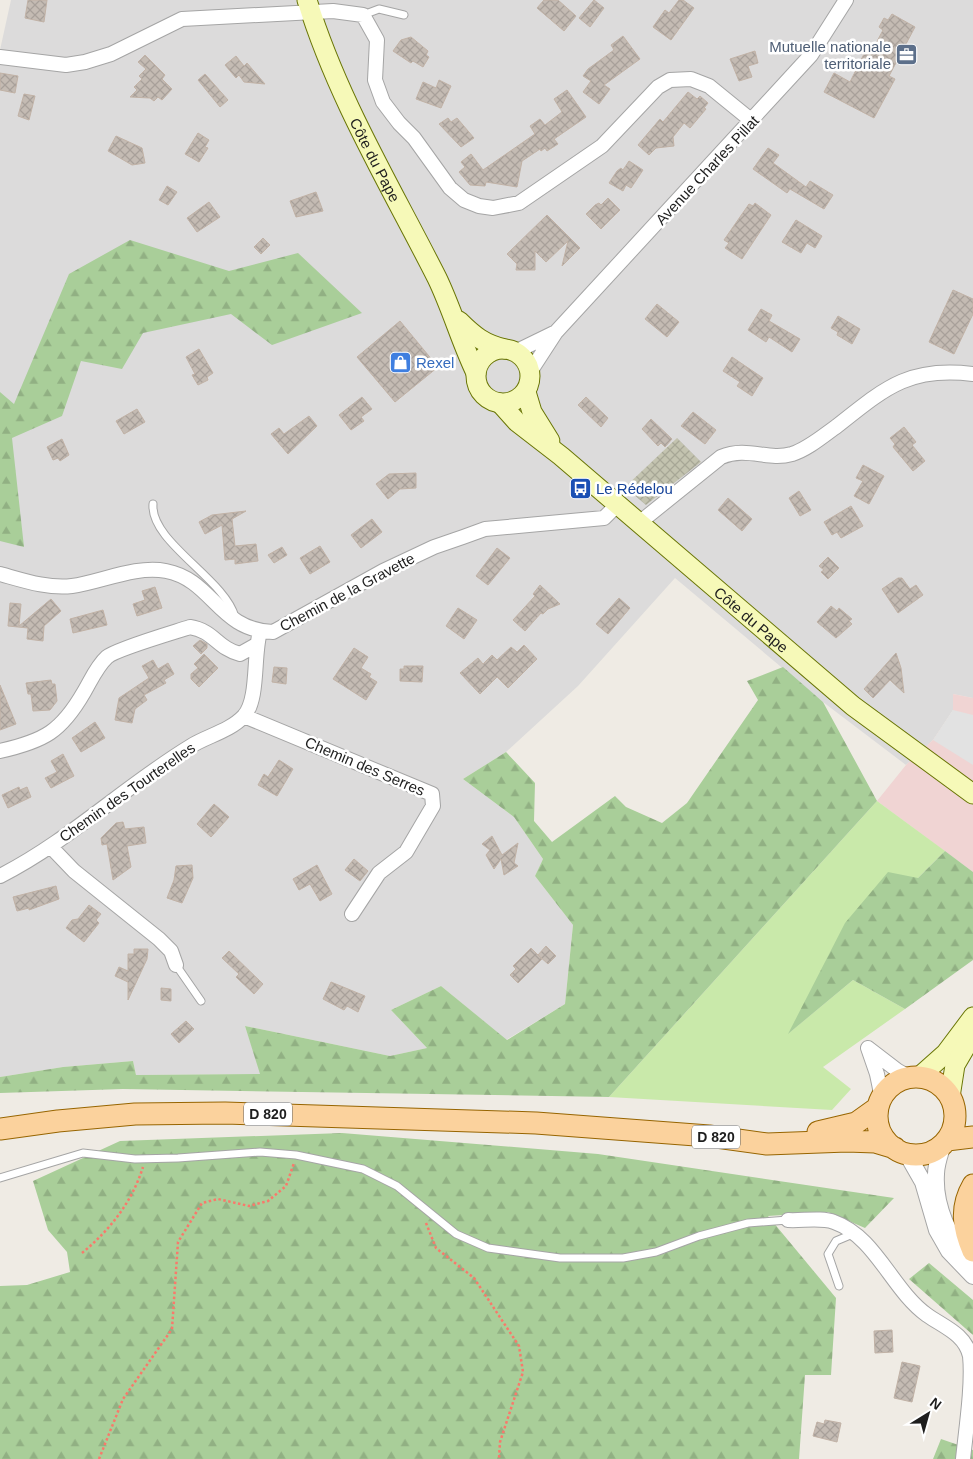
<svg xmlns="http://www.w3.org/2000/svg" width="973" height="1459" viewBox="0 0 973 1459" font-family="Arial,sans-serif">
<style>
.residential{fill:#dcdbdb}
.commercial{fill:#f0d4d3}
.construction{fill:url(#construction-cross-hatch)}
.grass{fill:#c9e9aa}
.forest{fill:url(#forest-firs)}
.parking{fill:#e2e2e2}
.building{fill:url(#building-cross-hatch);stroke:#c1b2a6}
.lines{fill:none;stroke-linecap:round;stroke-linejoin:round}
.service-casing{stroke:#a5a5a5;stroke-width:9}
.minor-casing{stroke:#a5a5a5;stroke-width:16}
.tertiary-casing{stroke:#a5a5a5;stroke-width:18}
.secondary-casing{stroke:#697505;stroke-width:21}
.primary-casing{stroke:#976501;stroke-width:23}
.path{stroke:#f9796b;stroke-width:2.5;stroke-dasharray:2.5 2.5;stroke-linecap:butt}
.service{stroke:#fff;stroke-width:7}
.minor{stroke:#fff;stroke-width:14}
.tertiary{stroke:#fff;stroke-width:16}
.secondary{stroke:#f6f9b8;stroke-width:19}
.primary{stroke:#fbd29d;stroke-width:21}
.labels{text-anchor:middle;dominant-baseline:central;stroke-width:5;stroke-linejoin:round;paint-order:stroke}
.shield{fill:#fff;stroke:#626262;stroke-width:1}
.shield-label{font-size:14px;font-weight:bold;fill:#1e1e1e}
.service-label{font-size:15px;fill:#4e5e75;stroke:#fff;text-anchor:end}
.street-label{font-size:15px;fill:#1e1e1e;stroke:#fff}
.shop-label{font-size:15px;fill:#366cbe;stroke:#fff;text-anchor:start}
.transit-label{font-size:15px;fill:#164399;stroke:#fff;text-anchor:start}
</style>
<defs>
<pattern id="construction-cross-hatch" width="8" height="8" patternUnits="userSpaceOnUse" patternTransform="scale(1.25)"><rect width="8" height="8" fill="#c3c3af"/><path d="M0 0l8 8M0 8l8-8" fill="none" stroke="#a7a796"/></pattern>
<pattern id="forest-firs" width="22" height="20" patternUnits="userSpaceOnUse" patternTransform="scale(1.25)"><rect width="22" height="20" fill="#a9ce99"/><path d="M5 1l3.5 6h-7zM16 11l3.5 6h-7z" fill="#91b083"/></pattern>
<pattern id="building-cross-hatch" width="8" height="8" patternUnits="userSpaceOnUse" patternTransform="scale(1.25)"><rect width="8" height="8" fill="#c4bbb3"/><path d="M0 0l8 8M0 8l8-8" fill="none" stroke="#a8a09a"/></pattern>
</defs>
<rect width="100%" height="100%" fill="#efebe4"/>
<path class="residential" d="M11 0H973V698L953 694V710L933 740 906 765 823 702 675 578 578 686 506 752 463 779 514 817 543 859 535 876 573 925 565 1004 506 1040 441 986 391 1010 427 1048 390 1056 245 1026 261 1074 136 1075 133 1061 63 1067 0 1077V50Z"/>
<path class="commercial" d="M953 694 973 698V872L877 801 906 765 933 740 953 711Z"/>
<path class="construction" d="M677 438 701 462 646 505 625 487Z"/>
<path class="grass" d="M877 801 945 851 918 878 789 1033 853 980 905 1009 823 1067 851 1089 832 1110 609 1097Z"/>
<path class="forest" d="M130 240 229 271 298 253 362 313 272 345 231 314 143 333 122 369 81 361 62 416 12 438 24 547 0 541V392L14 404 69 274Z
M783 667 823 702 877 801 609 1097 123 1089 0 1093V1077L63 1067 133 1061 136 1075 260 1074 245 1026 390 1056 427 1048 391 1010 441 986 507 1040 565 1004 573 925 535 876 543 859 514 817 463 779 506 752 535 783 534 821 552 842 615 796 626 807 662 823 687 803 758 700 747 681Z
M945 851 973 872V960L905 1009 853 980 788 1034 845 923 888 872 918 878Z
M342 1133 598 1154 894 1198 865 1228 828 1212 768 1216 836 1298 831 1375H805L799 1459H0V1286L27 1285 70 1272 67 1252 48 1230 33 1181 120 1141Z
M929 1263 973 1300V1335L909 1279Z
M941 1439 973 1450V1459H933Z"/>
<path class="parking" d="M953 710 973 715V765L933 740Z"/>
<path class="building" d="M28 0H47L44 22 25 18Z
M544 0H558L576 16 564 31 537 8Z
M594 0 604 8 590 27 579 18Z
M679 0H683L694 8 671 40 653 27 665 10 669 13Z
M892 14 915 27 889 76 895 79 874 118 824 92 834 73 850 82 868 46 873 49 883 30 879 27 884 18 888 20Z
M623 36 640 59 604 85 610 89 599 104 583 92 591 81 583 76 588 69 614 50 611 45Z
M411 37 428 51 426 55 429 57 423 67 413 61 411 63 393 51 401 40Z
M755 51 758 63 748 66 752 77 739 81 730 59Z
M145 55 165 75 162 79 172 89 162 100 158 97 154 101 150 98 130 97 137 90 134 87 142 79 139 76 146 69 138 62Z
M236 56 244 66 247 63 265 84 244 82 239 75 236 78 225 65Z
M0 73 18 76 15 93 0 90Z
M205 74 228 100 220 107 198 80Z
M439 80 451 86 441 108 416 99 423 82 436 88Z
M567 90 586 117 554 139 558 144 547 151 545 148 541 151 540 149 522 161 517 187 486 182 485 186 470 185 459 172 465 167 461 162 471 154 483 170 535 134 530 126 540 119 545 125 562 112 554 99Z
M688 92 697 99 700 96 708 103 704 108 706 109 690 128 684 123 673 137 674 146 656 148 649 155 638 145 660 119 663 122Z
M24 94 35 96 29 120 18 116Z
M448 118 451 122 457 118 474 138 461 147 439 124Z
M198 133 209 140 205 147 208 148 199 162 185 154Z
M116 136 142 148 145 163 132 165 108 151Z
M768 148 779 155 773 163 806 187 810 181 833 195 824 209 790 189 787 193 753 169Z
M629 161 643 170 631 188 626 185 623 191 609 183 617 171 621 168 623 170Z
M167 186 177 192 168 205 159 200Z
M316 192 323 211 296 217 290 201Z
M608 198 620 210 601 229 586 214 595 205 599 203 601 205Z
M209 202 220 217 197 232 187 218Z
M755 203 771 215 742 259 725 248 729 243 724 240 749 204 753 206Z
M547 215 580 248 562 266 568 241 546 262 535 251V270H516L517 264 507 254Z
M796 220 822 236 815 248 807 243 801 253 782 242Z
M263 238 270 245 261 254 254 247Z
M953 290 973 299V314L954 354 929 342Z
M657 304 679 322 667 337 645 319Z
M761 309 772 315 769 321 800 339 792 352 769 337 766 342 748 330Z
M838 316 860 329 852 344 837 335 838 332 831 328Z
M400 321 438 367 395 402 357 357Z
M199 349 213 373 207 377 208 380 198 385 192 375 195 374 186 357Z
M732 357 763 378 752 396 737 386 740 382 723 371Z
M362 397 372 409 361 417 364 421 351 430 339 415Z
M586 397 608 418 601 427 578 405Z
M137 409 145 422 124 434 116 421Z
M693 412 716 430 705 444 681 426Z
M309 416 317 426 288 454 271 434 279 428 284 434Z
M651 419 672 439 665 447 661 443 658 446 642 429Z
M904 427 916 442 912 445 925 461 913 471 893 447 895 444 890 438Z
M62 439 69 455 60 461 58 458 53 460 47 447Z
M863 465 884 476 869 504 854 496 863 481 856 478Z
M416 473V488L400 489 388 499 376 484 389 474Z
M799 491 811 510 800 516 789 498Z
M728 498 752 519 742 531 718 510Z
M851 506 863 526 841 538 837 532 832 535 824 522Z
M246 511 232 519 235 546 256 544 258 561 235 564V559L225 560 222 525 205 534 199 522 212 515Z
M372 519 382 532 361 548 351 535Z
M320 546 330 562 310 574 300 558Z
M282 547 287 555 274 563 268 555Z
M497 548 510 558 488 585 476 576Z
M828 557 839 568 828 579 821 572 824 570 819 566Z
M898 578H902L910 589 916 585 923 595 898 613 882 589Z
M540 585 560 604 548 609 543 614 541 613 525 631 513 620 535 596 533 594Z
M155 587 162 608 137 616 133 604 145 600 142 591Z
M619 598 630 608 608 634 596 624Z
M51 599 61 611 44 626 43 641 27 639 28 628 8 626 10 603 21 604 19 626Z
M831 606 837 611 839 608 852 619 849 621 852 624 836 638 817 622Z
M458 608 477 620 464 639 446 626Z
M103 610 107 625 73 633 70 619Z
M200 640 207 644V648L201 654 193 646Z
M524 645 537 659 508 688 497 677 480 694 460 673 478 658 483 664 492 655 497 660 511 647 517 652Z
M354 648 368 657 361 668 371 674 369 677 377 682 366 700 333 679Z
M896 653 901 668 904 693 890 680 873 698 864 689Z
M204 654 218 668 199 687 191 679V674L198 668 194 664Z
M153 660 158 669 168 663 174 674 164 680 166 683 144 695 147 700 135 709 132 723 115 720 119 698 149 678 142 666Z
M404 666H423L422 682 400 681V669H404Z
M274 667 287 668 286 684 272 682Z
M51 680 52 684H55L57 701 50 710 33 711 31 694H28L26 683Z
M0 685 16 724 0 730Z
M95 722 105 738 81 752 72 738Z
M63 754 74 776 51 788 45 778 57 772 51 761Z
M279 760 293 769 277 796 258 785 264 774 268 777Z
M19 787 20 790 27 787 31 797 8 808 2 795Z
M214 804 229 817 211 837 197 824Z
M123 822 125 829 144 827 146 843 127 846 131 867 113 880 107 844 102 845 101 838 116 823Z
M492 836 502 855 518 843 514 863 518 866 504 875 501 859 494 869 486 855 490 850 482 844Z
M354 859 368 871 360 881 345 870Z
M192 865 193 878 182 903 167 898 174 880 176 866Z
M317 865 332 894 320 901 310 884 299 890 293 879Z
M56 886 59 899 29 910V908L17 911 13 897Z
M89 905 101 914 96 920 99 923 84 942 66 928 72 920 78 919Z
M546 946 556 956 548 964 538 955Z
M531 948 542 959 518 983 510 975 516 969 513 966Z
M134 949H148L147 959 128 1000V982L115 976 119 967 128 971V954H134Z
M229 951 263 984 254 994 236 977 239 974 222 958Z
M331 982 365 996 358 1012 347 1006 344 1010 323 999Z
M161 988 171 989V1001L161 1000Z
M186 1021 194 1029 179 1043 171 1034Z
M892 1330 893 1352 875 1353 874 1331Z
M902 1362 920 1366 912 1402 894 1398Z
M825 1420 841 1423 837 1442 813 1436 817 1422 824 1424Z"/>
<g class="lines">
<defs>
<path id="service" d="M363 15 379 9 404 15
M153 504C150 542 225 579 235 617
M176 965 201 1001
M0 1178 83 1153 135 1159 178 1158 260 1152 296 1155 363 1169 397 1186 456 1234 488 1248 560 1258H623L656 1252 699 1236 748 1223 788 1220
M839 1286 828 1254 836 1241 855 1233"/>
<path id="minor" d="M0 57 66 65 85 62 111 54 182 19 333 11 363 15 377 40 375 80 383 102 399 123 414 138 450 188 464 200 479 206 493 208 519 203 602 146 658 87 670 80 691 79 709 86 752 121
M515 352 556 332
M530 372 556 332 811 55 846 0
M639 523 721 457C748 446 767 461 792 454 808 449 823 436 837 426 885 388 909 366 973 374
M0 574C22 580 48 589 72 586 101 582 136 565 166 571 213 580 218 630 273 632L383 571 434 547 463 537 485 529 604 518 617 505
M244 716 432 794 433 806 406 852 379 873 352 914
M0 751C44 741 61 732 84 692 91 680 97 666 107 657 116 649 175 632 190 627 214 631 217 648 240 654L256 645
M51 847 74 871 159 939 171 951 176 965
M0 876C69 841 125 786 191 746 207 736 230 731 244 716 259 699 253 655 260 632
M868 1048 877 1074 882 1098
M868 1048 898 1071 909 1077
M788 1220C802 1221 821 1217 834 1222 876 1237 892 1290 927 1315 944 1327 965 1334 970 1356 973 1384 966 1430 963 1459"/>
<path id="tertiary" d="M943 1144C940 1154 936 1164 936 1174 934 1205 949 1242 973 1261
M907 1154 923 1182 937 1230 949 1251 973 1276"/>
<g id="secondary">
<path id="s1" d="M307 0C337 98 391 187 437 278 452 309 461 342 476 373"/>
<path d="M459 321C474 336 484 344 505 349"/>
<circle cx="503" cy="376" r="27"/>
<path d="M526 392 532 412 550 441"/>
<path id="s2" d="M500 403 517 422 561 456 853 706 973 794"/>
<path d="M919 1077 946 1053 973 1017"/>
<path d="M950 1097 955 1065 973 1034"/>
</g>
<path id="primary" d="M877 1116a39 39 0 1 1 78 0a39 39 0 1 1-78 0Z
M0 1129 58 1121 135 1114 225 1113 536 1123 709 1136 767 1144 847 1141 875 1142 895 1148
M818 1132 856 1123 877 1108
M947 1140 973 1137
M973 1185C960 1207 963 1228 973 1251"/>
</defs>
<use href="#service" class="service-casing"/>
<use href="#minor" class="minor-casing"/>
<use href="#tertiary" class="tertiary-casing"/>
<use href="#secondary" class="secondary-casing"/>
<use href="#primary" class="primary-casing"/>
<path class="path" d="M426 1223 436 1248 474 1278 519 1346 523 1372 500 1442 499 1459
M82 1253C110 1230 132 1202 143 1167
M99 1459 123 1399 172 1329 178 1242 202 1203 218 1199 249 1206 268 1201 286 1186 294 1163"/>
<use href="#service" class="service"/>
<use href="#minor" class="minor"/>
<use href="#tertiary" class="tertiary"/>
<use href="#secondary" class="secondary"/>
<use href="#primary" class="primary"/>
</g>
<defs>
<symbol id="office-square" viewBox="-11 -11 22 22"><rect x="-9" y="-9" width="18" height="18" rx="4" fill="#5c6f8a" stroke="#fff"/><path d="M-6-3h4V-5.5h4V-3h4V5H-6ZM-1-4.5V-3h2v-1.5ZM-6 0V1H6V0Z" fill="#fff"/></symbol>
<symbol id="shop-square" viewBox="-11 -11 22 22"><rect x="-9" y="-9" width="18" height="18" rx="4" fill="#3f7fe0" stroke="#fff"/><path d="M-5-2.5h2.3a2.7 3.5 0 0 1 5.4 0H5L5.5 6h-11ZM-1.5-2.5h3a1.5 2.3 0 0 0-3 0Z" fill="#fff"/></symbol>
<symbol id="bus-square" viewBox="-11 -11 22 22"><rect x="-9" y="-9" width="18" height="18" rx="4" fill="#1a4fb4" stroke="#fff"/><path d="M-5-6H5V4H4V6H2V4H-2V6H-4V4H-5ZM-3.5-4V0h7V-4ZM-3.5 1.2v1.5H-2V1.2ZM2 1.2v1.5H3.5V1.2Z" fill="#fff"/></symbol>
</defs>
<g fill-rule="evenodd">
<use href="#office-square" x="894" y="42" width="25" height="25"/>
<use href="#shop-square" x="388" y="350" width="25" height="25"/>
<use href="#bus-square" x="568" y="476" width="25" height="25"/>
</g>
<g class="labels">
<g class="shield">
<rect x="244" y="1102.5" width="48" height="23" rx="4"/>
<rect x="692" y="1125.5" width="48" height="23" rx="4"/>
</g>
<g class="shield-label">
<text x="268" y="1114">D 820</text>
<text x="716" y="1137">D 820</text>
</g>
<g class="service-label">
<text x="891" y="46">Mutuelle nationale<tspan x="891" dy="17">territoriale</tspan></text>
</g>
<g class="street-label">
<text stroke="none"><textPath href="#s1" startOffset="174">Côte du Pape</textPath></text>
<text transform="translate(707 170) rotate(-47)">Avenue Charles Pillat</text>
<text transform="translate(347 592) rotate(-28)">Chemin de la Gravette</text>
<text stroke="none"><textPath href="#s2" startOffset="332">Côte du Pape</textPath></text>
<text transform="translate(365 766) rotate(23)">Chemin des Serres</text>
<text transform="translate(127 792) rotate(-35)">Chemin des Tourterelles</text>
</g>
<g class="shop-label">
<text x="416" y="362">Rexel</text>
</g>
<g class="transit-label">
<text x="596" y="488">Le Rédelou</text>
</g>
</g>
<g transform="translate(928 1414) rotate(37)" stroke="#ffffff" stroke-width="4" paint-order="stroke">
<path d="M0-4L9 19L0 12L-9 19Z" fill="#1e1e1e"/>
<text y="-8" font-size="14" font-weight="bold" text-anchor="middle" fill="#1e1e1e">N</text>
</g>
</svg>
